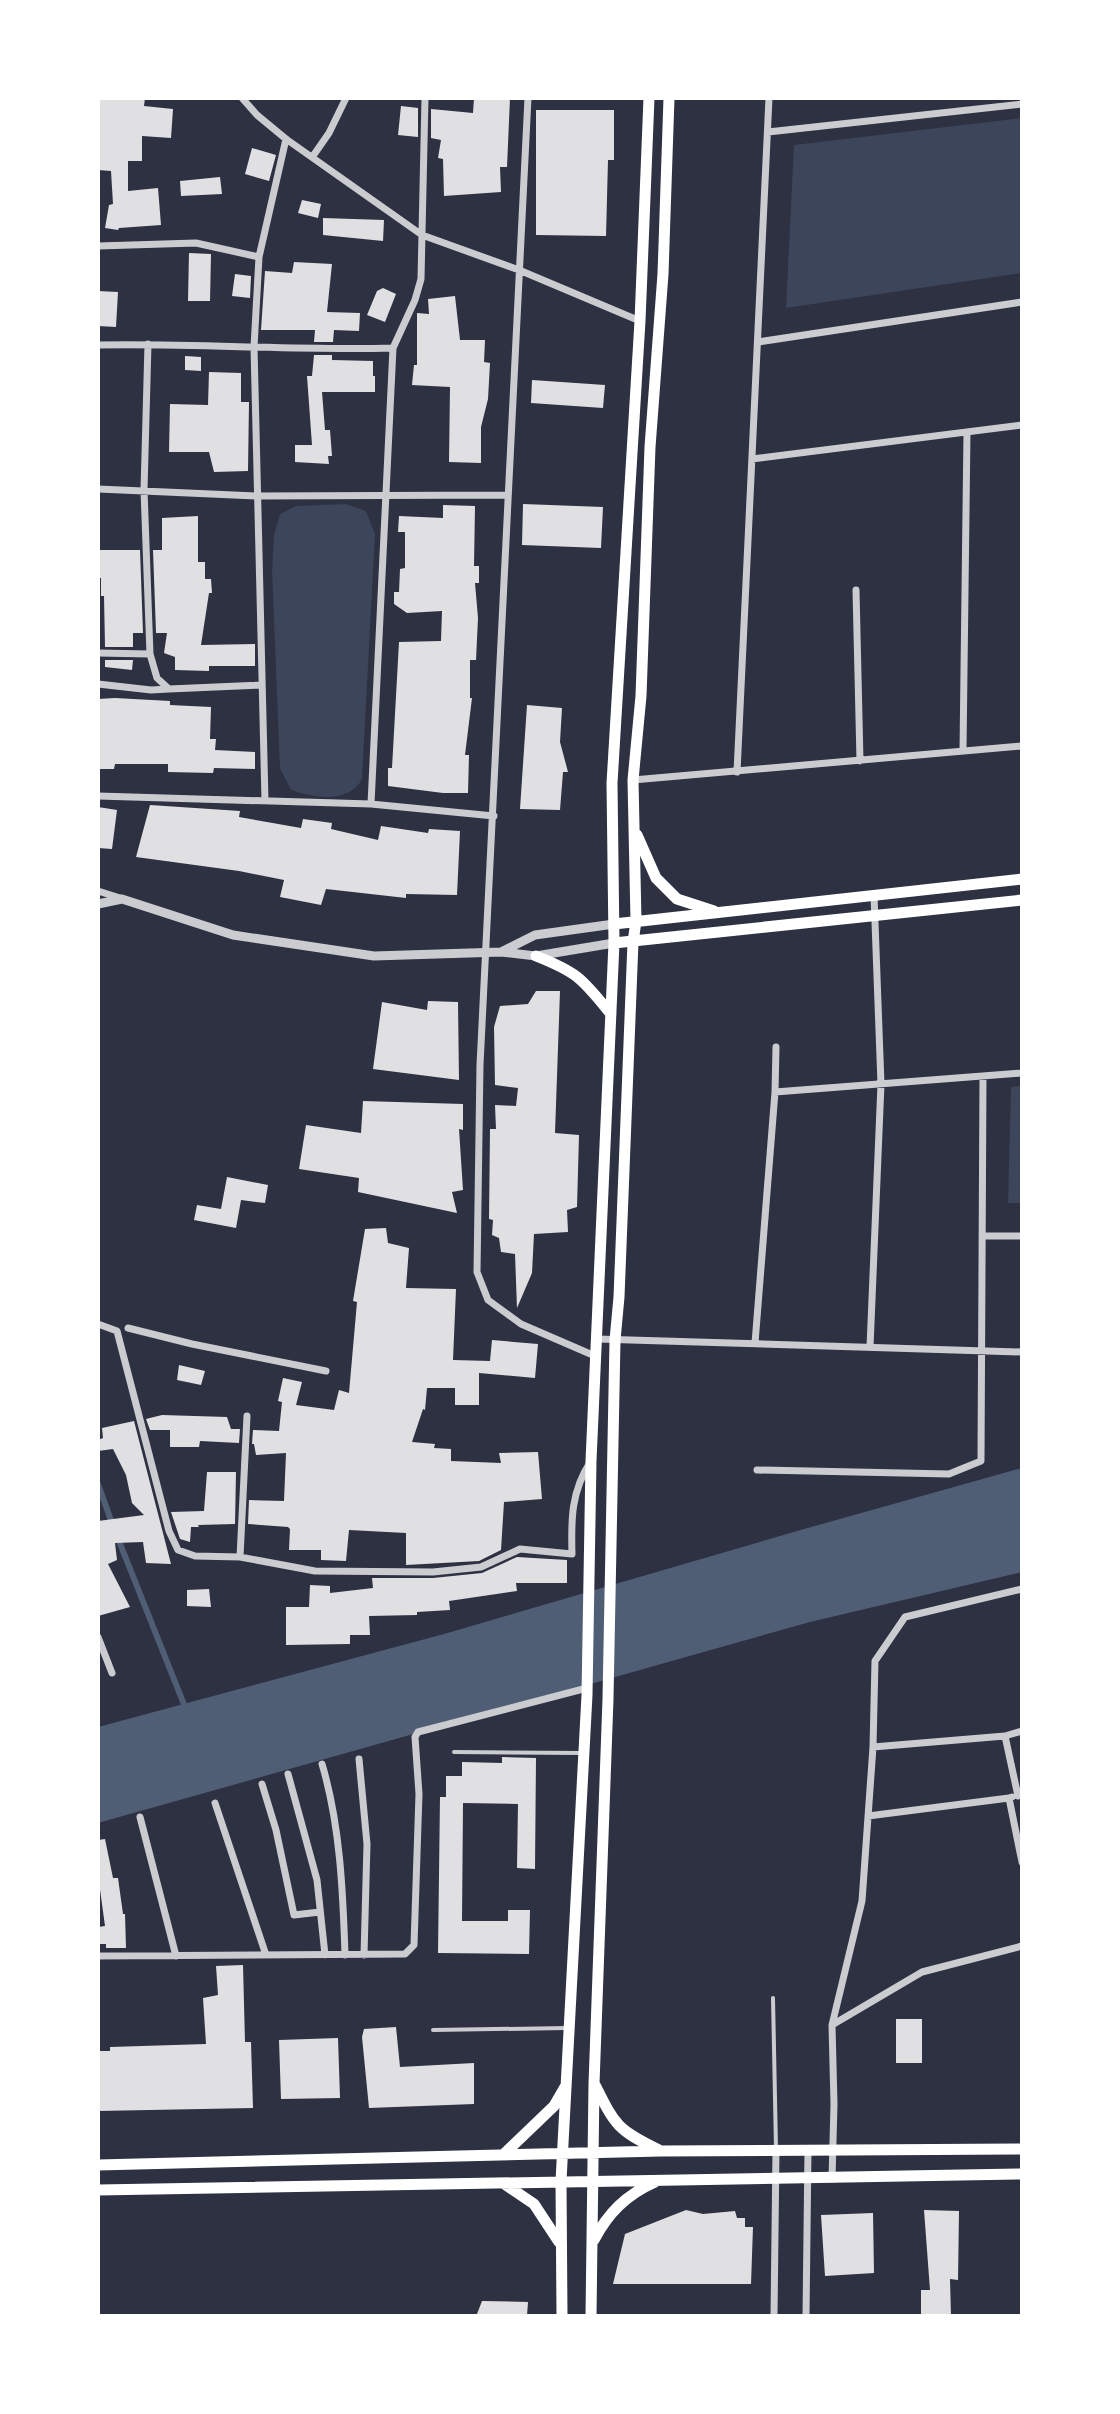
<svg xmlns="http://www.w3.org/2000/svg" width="1120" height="2414" viewBox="0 0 1120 2414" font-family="'Archivo Narrow',sans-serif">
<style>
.green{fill:#3c4559}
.water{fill:#4f5d75}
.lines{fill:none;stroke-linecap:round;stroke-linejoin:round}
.stream{stroke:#4f5d75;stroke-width:6}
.building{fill:#e0e0e3}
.service{stroke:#caccd0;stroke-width:4}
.minor{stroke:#caccd0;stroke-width:7}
.tertiary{stroke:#caccd0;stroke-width:9}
.secondary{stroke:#fff;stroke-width:11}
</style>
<rect width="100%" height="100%" fill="#2d3142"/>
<path class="green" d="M1022 118V273L786 308 794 145Z
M346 504 366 511 375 534 362 779C349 804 314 798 291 790L280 768 272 571 274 535 280 514 296 506Z
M1022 1086V1203H1008L1011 1087Z"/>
<path class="water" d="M1022 1468V1572L810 1622 98 1823V1727L444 1634 797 1531Z"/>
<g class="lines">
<path class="stream" d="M98 1484 113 1526
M117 1536 187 1712"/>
</g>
<path class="building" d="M98 98H145L144 106 173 109 171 138 142 136V161H128V191L158 188 161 225 119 228 118 230 105 228 109 205 113 204 111 171 98 170Z
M474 98H510L507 167H500L501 192 444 196 443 159 438 158 441 140 431 138V109L473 113Z
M401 106 418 108V137L398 135Z
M536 110H614V160H608L606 236 536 235Z
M252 148 276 155 269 181 245 174Z
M220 177 222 194 181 196 180 181Z
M302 200 321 204 318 218 298 213Z
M323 218 384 220 383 241 323 235Z
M189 253 211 254 210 301H188Z
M294 262 332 264 327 312 360 313 359 331 334 330 333 342H314L315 330H261L265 271 292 273Z
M235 274 251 276 250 298 232 296Z
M383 288 396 294 385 322 367 315 377 291Z
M98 291 118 292 116 327 98 326Z
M455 296 460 340H485L484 362 490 363 488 399 481 427V463L449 462 450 387 412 385 414 365H417V313L429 314 428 299Z
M314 355H332V360L373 361V376H375V392H322L325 430H330L332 456H328L329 464 295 462V445H312L307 376H312Z
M185 356 201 357V371L185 370Z
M209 372 241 373V402H249L248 471 214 472 209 452H169L170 404 208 405Z
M532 380 605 385 603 408 531 403Z
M523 504 603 507 601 548 522 545Z
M443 505 475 506 474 566H479V583H475L478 618 476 660H470V698H472L465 755H469L468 793H443L388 786V768H392L399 642 441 641 442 611 407 613 394 604V592H399L400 569 405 568V532H398L399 516 443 518Z
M198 516V562H205V579H211L212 593H209L201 645 255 644V666H209V671L175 670V657L164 653 167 633H156L153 550H162V518Z
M99 550H140L143 633H133V647H105L104 596H101V578H99Z
M105 660H133L132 670 105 667Z
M115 698 170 701V705L211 707 210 739H216L215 750 255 752V769L214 768 213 773 168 772V764H115L114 769H98V699Z
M527 705 562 708 560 742 568 772H563L560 810 520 809Z
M150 805 240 811 239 817 301 828 303 819 332 823 331 829 378 840 381 826 428 833 429 829 460 831 457 895 406 894V898L326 889 321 905 280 897 284 880 239 871 136 857Z
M98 807 117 810 112 849 98 848Z
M536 991H560L555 1133 579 1135 577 1207 567 1210 568 1232 534 1234 532 1273 517 1308 515 1254 501 1252 499 1238 492 1235 493 1220 489 1219 490 1129H496L495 1105 516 1106 518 1088 495 1085 494 1027 500 1006 528 1004Z
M428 1001 458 1002 459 1080 373 1069 382 1002 427 1010Z
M363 1101 463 1104V1130L459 1129 463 1190 452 1192 457 1213 358 1192 359 1178 299 1169 306 1125 361 1133Z
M227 1177 268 1185 265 1203 241 1200 236 1228 194 1220 197 1205 221 1209Z
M386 1228 388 1243 409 1248 406 1288 456 1289 453 1360 490 1361 492 1340 538 1344 535 1378 479 1373V1405H455V1388H427L425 1410 423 1409 412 1442 435 1444 434 1448 451 1449V1461L501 1463 499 1453 538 1452 542 1499 504 1502 501 1550 479 1561 406 1565V1533L349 1530 346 1561 321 1560V1550H289L290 1529 288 1527 248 1524 249 1500 284 1501 286 1453 256 1455 254 1444H252L253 1430 279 1431 282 1402 278 1401 283 1378 302 1382 296 1405 334 1410 339 1390 349 1393 357 1302 353 1301 365 1229Z
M179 1365 205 1371 201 1385 177 1380Z
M162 1415 227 1417 231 1429H240L239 1443 200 1441 199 1447H170V1430H150L146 1419Z
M134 1421 171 1564 146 1563 143 1542 115 1543 117 1560 108 1564 130 1607 98 1616V1521L144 1515 132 1503 126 1475 113 1449 98 1451V1440L103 1438 102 1428Z
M207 1472H236L235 1524 198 1525 199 1527H191L190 1542 180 1539 171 1512 204 1511Z
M517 1557 567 1560V1583H516L517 1591 449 1601 450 1610 417 1612V1615L369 1616 370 1635H350V1644L286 1645V1607H309L310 1585 330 1586V1593L373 1588 372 1578H433L482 1573Z
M209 1589 211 1607 187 1606V1590Z
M502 1757 536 1758 535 1869 517 1868 518 1804 463 1803 462 1921H508V1910H530L529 1954 438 1953 440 1797H446V1776H462V1762L502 1763Z
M105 1839 113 1878H118L123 1914H125L126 1948H106V1944H98V1927L105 1926 98 1875V1840Z
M243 1965 245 2042H251L253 2108 98 2111V2051H110V2047L206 2044 203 1998 218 1995 216 1966Z
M896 2019H922V2063H896Z
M396 2027 400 2067 474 2063V2104L369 2108 362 2037 364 2029Z
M338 2038 340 2098 281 2099 279 2040Z
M686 2210 703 2214 735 2211 737 2218H745V2227H753L751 2284H613L625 2234Z
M924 2210 959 2211 958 2280 950 2279 951 2316H921V2290H930Z
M873 2213 874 2273 825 2276 821 2215Z
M482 2301 528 2302 527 2316 477 2314Z"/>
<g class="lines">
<path class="service" d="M454 1752 582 1753
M773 1998 776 2148
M433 2030 567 2028"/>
<path class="minor" d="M242 98 257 115 286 139 422 235 519 270 640 321
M528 98 480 1065 477 1272 488 1300 521 1324 595 1356
M768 132 1022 104
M313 156 329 133 346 98
M98 246 196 243 259 257 286 139
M259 257 254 347 265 801
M758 342 1022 302
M98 345C197 343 295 351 393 348
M752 459 1022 425
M98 489 256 496 508 495
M856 590 860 761
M98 653 150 654 144 490 148 344
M150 654 157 678 169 689 262 685
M98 684 151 690 169 689
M963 751 967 432
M737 772 769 98
M633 780 1022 746
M98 796 371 804 393 348 415 300 421 279 425 98
M371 804 494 816
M98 891 120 898
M775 1092 1022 1073
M982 1236H1022
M98 1324 117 1331 169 1531 178 1550 195 1556 240 1557
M128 1328 192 1344 326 1371
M597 1339 1022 1352
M755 1343 775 1092 776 1047
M870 1347 881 1084 874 895
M247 1416 240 1557 315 1571 433 1572 481 1567 520 1549 572 1554C571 1520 571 1491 591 1461
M757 1470 949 1474 981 1461 983 1076
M98 1637 112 1673
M873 1747 875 1661 905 1617 1022 1589
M359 1759 367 1844 364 1955
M322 1764C340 1824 343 1892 345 1955
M288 1774 317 1880 325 1955
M262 1784 276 1830 294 1915 320 1912
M1018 1796 1005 1736 1022 1731
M1012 1797 1009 1798 1022 1862
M215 1803 266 1955
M868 1816 1009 1798
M140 1817 176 1956
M98 1956 405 1954 414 1945 419 1794 415 1737 418 1732 587 1688
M832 2025 862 1901 873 1747 1005 1736
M832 2179 834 2104 832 2025 922 1972 1022 1946
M774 2316 776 2150
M806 2316 808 2150"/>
<path class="tertiary" d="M98 904 122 899 233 935 374 956 501 952 536 956 614 943
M501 952 535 935 614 924"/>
<path class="secondary" d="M637 835 656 878 677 899 714 911
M614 924 1022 879
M614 943 1022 900
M536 956C579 973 582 979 611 1014
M595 2085C615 2125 617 2130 659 2150
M504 2154 554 2106 565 2087
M98 2165 661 2151 1022 2149
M503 2183 534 2204 559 2242
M98 2190 1022 2174
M594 2240C608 2213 626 2195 655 2182
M562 2316 561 2181 587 1695 591 1461 614 943 612 783 640 321 649 98
M591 2316 594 2084 608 1699 615 1340 619 1297 633 942 636 921 633 780 641 696 650 447 663 274 669 98"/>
</g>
<rect width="1120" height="2414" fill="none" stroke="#ffffff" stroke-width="200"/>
</svg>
